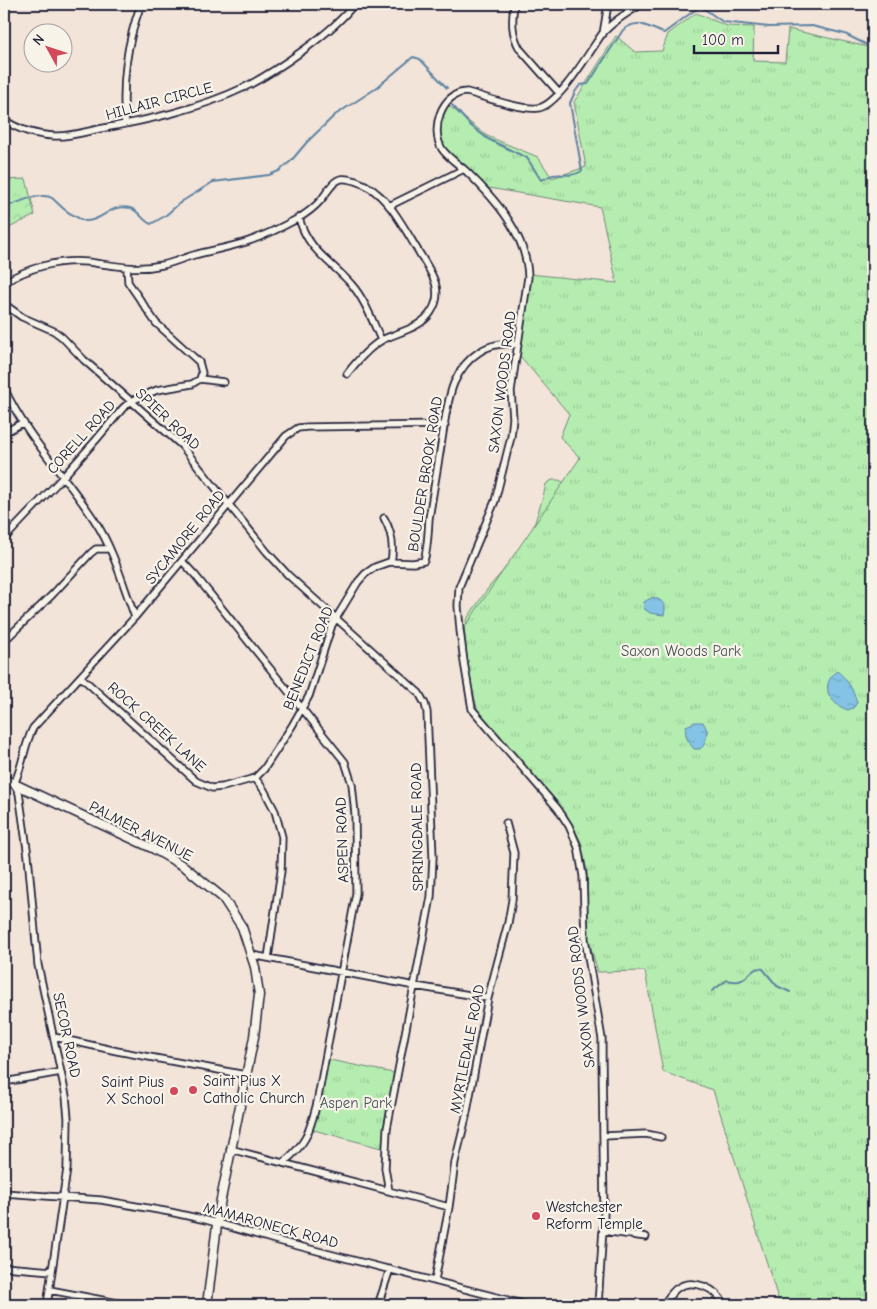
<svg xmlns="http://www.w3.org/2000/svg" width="877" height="1309" viewBox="0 0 877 1309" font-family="'Comic Neue',sans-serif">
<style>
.forest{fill:url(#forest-crowns);stroke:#6c8876}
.park{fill:url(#park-tufts);stroke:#6c8876}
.water{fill:url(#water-ripples);stroke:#5d83a1}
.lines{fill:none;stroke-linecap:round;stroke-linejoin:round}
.stream{stroke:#5d83a1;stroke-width:2}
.minor-casing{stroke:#22223b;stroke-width:9}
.major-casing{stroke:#22223b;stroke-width:11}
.minor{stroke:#f7f3e8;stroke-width:5.5}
.major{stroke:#f7f3e8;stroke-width:8}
.poi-dot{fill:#d1495b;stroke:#f7f3e8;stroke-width:2}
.labels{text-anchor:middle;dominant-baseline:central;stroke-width:4.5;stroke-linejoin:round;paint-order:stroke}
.street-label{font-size:15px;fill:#22223b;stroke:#f7f3e8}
.park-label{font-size:15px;fill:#475558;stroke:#f7f3e8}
.poi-label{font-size:15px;fill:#22223b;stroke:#f7f3e8;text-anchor:start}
</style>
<defs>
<pattern id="forest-crowns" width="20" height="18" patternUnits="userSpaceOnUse" patternTransform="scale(1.25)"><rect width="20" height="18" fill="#b5edb0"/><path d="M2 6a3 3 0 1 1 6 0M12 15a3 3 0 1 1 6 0" fill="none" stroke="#9bcb98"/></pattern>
<pattern id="park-tufts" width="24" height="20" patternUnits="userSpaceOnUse" patternTransform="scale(1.25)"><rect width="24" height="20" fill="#b5edb0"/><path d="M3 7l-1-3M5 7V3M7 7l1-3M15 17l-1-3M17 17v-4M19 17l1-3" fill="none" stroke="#9bcb98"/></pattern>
<pattern id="water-ripples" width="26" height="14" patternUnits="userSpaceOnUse" patternTransform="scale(1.25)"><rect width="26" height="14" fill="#84c3e5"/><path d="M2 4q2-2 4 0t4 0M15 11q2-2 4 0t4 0" fill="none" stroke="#72a7c5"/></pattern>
</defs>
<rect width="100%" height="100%" fill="#f3e4da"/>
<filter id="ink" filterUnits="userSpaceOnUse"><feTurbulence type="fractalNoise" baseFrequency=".02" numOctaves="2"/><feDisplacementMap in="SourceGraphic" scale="10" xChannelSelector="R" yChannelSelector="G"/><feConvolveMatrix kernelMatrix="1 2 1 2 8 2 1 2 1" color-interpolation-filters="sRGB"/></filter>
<g filter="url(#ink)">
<path class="forest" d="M26 179 35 215 9 228 4 234V180Z
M552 480H559L565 483 470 669 466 620 489 587 529 541 543 497 546 484Z"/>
<path class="park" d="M696 13 727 26 754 27 753 61 785 62 788 29 873 48V1305H780L713 1090 663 1072 645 971 598 972 588 938 587 871 581 842 566 814 490 724 478 711 469 679 464 628 580 458 560 437 569 414 520 356 529 274 617 283 600 207 489 188 449 159 440 134 442 114 448 105 487 136 538 157 552 178 586 167 574 102 616 36 635 52 662 51 668 34Z
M325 1059 398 1074 385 1149 310 1129Z"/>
<path class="water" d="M653 597C663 601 667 604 664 615L650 613 643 608 644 602Z
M837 671C848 680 853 689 857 703L853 708 848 710C829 704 819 685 837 671Z
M695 722H703L708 732 704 745 700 749H694C688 742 684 735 686 726Z"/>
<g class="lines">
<path class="stream" d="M452 105 470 125 488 139 527 158 541 180C546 179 548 176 553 175 565 173 570 178 582 171L570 103 575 92 580 85 588 84 623 30C639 17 647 28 664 33L699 7 703 8 723 22 769 27 812 26 845 34 873 48
M4 208C14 204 41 191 52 198 59 204 64 211 73 215 77 217 82 221 87 221 102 221 111 203 130 208 139 210 142 221 151 224L165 216 181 202 213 182 269 175 279 171 291 161 307 142 335 115 375 89 413 57 420 59 447 88
M712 991 727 980C731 981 735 982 739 981 749 979 752 965 763 969L777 986 790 992"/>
<defs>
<path id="minor" d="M514 4C512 21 511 34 520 49L559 93
M872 4H873
M603 34 608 4
M4 120C19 130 35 135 54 136 69 137 84 132 99 129 149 120 199 109 245 87 275 72 335 31 354 4
M125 124C122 81 126 45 141 4
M389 206 464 169
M299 218C308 251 331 261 352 285 365 300 373 322 381 340
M127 268 128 282 156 323 199 362 202 373 200 379
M4 283C27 268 59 259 87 262 112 265 136 271 162 265 173 263 183 258 194 255 213 250 231 247 249 241 266 235 282 227 297 219 306 214 314 208 321 200 327 193 332 181 341 179 346 178 352 180 356 181 388 192 403 227 420 254 431 272 445 291 431 312 421 328 398 332 382 340 368 348 357 361 347 374
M4 304 22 317 54 331 62 337 84 360 181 445 267 552 288 575 419 693 425 704 427 712 433 857 431 897 387 1129 385 1168 389 1191
M4 388C27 438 66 476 95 521 114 550 123 585 135 617
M4 433 22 423
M384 518C392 532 394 547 391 562
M4 539 63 477 96 440 123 408 131 401 157 390 192 384 200 379 224 382
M182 561 195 575 345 762 352 784 355 814 356 893 317 1103C309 1133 307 1143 283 1163
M4 641 52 595 91 553 96 549H110
M81 677 196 781 212 788 223 787 255 778 264 769 292 726 309 696 332 625 358 582 365 574 375 567 389 562 413 563 424 561C428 547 428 533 429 519 433 492 438 466 442 439 445 421 447 400 454 383 466 356 489 339 518 345
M255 778 264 790 275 811 282 837 281 871 268 958
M252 955 415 986 488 998
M54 1037 117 1051 246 1075
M4 1082 61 1072
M604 1136 646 1134 661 1137
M230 1149 449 1207
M4 1193 101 1200 170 1212 206 1220 275 1240 527 1305
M603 1231 646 1237
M4 1267 52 1271
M435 1280 449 1207 455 1162 466 1117 488 998 508 923 512 900 514 853 506 823
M50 1290 128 1305
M47 1305 67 1169 68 1118 66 1096 38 965 28 856 19 793 14 784C23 766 24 745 33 728L135 617 286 436 298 428 307 427 445 425
M378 1305 390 1269
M598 1305 604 1213 602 1056V1039L585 939 583 876 578 847 569 826 558 809 472 709 464 662 460 630 458 606 459 587 495 501 511 437 513 418 511 391 528 277C527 235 496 200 467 172 460 165 448 158 442 149 430 130 441 92 467 92 485 97 520 110 538 108 558 106 590 51 602 34 612 22 628 12 642 4
M663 1305C667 1300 671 1293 676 1289 692 1277 717 1288 724 1305"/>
<path id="major" d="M4 779 154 849 185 867 223 898 242 927 255 967 259 995 254 1037 219 1209 207 1305"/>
</defs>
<use href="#minor" class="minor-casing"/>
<use href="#major" class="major-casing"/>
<use href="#minor" class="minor"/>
<use href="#major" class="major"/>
</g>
</g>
<g class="poi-dot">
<circle cx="193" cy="1090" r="5"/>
<circle cx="174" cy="1091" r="5"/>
<circle cx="536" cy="1216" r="5"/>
</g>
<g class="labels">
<g class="street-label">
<text transform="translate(159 101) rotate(-15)">HILLAIR CIRCLE</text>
<text transform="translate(502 382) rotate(-83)">SAXON WOODS ROAD</text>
<text transform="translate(168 419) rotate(43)">SPIER ROAD</text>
<text transform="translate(81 437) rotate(-48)">CORELL ROAD</text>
<text transform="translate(425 474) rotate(-81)">BOULDER BROOK ROAD</text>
<text transform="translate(185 537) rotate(-51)">SYCAMORE ROAD</text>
<text transform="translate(308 658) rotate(-68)">BENEDICT ROAD</text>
<text transform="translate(157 727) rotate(42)">ROCK CREEK LANE</text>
<text transform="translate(417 827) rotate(-91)">SPRINGDALE ROAD</text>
<text transform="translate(141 831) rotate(27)">PALMER AVENUE</text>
<text transform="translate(342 840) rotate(-92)">ASPEN ROAD</text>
<text transform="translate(581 997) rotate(-97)">SAXON WOODS ROAD</text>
<text transform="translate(67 1035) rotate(78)">SECOR ROAD</text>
<text transform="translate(467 1049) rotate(-79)">MYRTLEDALE ROAD</text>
<text transform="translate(271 1225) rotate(15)">MAMARONECK ROAD</text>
</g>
<g class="park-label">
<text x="681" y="651">Saxon Woods Park</text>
<text x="356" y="1103">Aspen Park</text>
</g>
<g class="poi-label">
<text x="203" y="1081">Saint Pius X<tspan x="203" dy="17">Catholic Church</tspan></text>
<text x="164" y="1082" text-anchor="end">Saint Pius<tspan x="164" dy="17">X School</tspan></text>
<text x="546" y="1207">Westchester<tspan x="546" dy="17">Reform Temple</tspan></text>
</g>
</g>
<rect width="877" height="1309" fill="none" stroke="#f7f3e8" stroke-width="20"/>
<rect x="10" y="10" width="857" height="1289" fill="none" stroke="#22223b" stroke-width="2" filter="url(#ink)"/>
<g transform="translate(48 48) rotate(310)"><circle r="24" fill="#f7f3e8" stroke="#a29fa3"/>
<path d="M0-4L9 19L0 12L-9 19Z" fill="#d1495b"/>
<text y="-8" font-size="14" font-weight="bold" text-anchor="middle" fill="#22223b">N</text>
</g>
<path d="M694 45v8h84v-8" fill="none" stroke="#22223b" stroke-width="2.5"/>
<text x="702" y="45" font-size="15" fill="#22223b" stroke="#f7f3e8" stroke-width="4" paint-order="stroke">100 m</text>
</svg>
